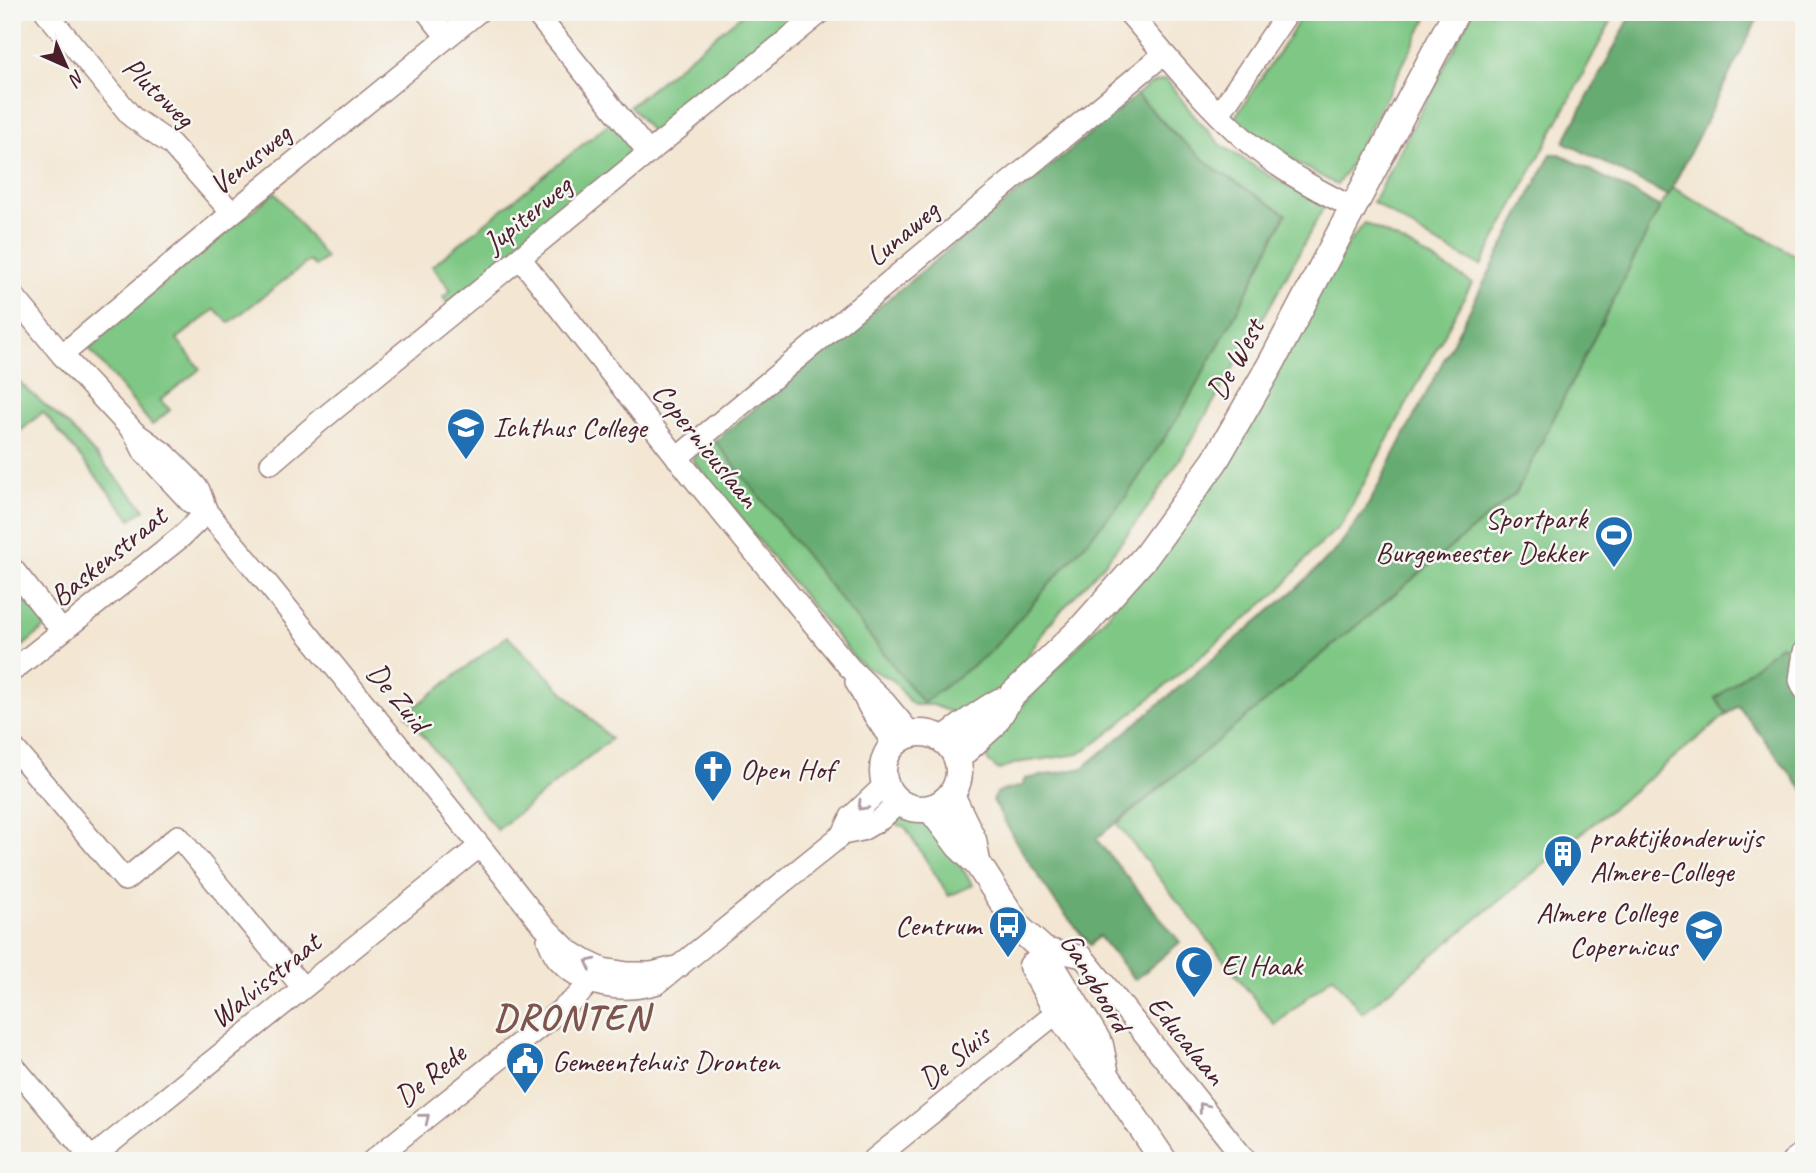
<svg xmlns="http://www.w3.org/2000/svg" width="1816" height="1173" viewBox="0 0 1816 1173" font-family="Caveat,sans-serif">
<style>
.green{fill:#7ec784;stroke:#647358;stroke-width:2}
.forest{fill:#66ac72;stroke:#58664e;stroke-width:2}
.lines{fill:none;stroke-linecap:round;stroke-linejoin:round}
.minor-casing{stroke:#9e827e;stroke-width:24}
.major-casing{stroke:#9e827e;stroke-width:29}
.minor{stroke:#fff;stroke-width:21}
.major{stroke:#fff;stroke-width:26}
.oneway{stroke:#ae9aa0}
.labels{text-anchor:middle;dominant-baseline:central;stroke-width:5;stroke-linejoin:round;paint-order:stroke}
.street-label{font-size:30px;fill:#4a1f2b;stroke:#f6f6f2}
.poi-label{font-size:30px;fill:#4a1f2b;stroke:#f6f6f2;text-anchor:start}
.district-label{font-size:37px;font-weight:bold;letter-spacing:2px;fill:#7e544d;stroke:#f6f6f2}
</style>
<rect width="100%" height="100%" fill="#f6f6f2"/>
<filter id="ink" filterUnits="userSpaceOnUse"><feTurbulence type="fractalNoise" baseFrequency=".0143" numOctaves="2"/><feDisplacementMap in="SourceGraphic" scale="14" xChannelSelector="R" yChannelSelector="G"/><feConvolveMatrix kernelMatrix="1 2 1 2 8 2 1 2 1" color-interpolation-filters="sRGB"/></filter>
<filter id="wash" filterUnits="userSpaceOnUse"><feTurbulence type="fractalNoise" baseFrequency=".00686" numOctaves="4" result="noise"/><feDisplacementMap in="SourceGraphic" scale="28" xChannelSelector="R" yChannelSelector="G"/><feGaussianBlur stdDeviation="1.57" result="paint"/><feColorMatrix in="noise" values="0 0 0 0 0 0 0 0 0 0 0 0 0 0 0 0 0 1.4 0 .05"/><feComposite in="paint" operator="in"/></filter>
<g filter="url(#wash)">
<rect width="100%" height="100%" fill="#f3e6d2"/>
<path class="green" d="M745 12H798L799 22 655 136 630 106Z
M1303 12H1430L1354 159 1337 185 1282 155 1235 117 1291 34Z
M1473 12H1616L1481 266 1436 243 1373 202Z
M1166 79 1195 117 1220 144 1268 175 1325 205 1271 304 1182 456 1146 510 1104 564 1048 625 1010 683 964 717 933 705H914L908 700 893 680 867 668 855 659 692 459 715 441 923 703 990 652 1125 498 1182 411 1239 308 1286 214 1215 169 1190 149 1137 95 1148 85Z
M613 120 637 151 448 304 443 297 451 290 432 266Z
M1673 188 1804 260V656L1715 698 1727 714 1362 1013 1333 976 1275 1025 1117 824 1516 493 1660 207Z
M275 192 326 258 315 266 309 261 229 323 215 309 177 339 200 369 160 400 170 410 152 425 87 346Z
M1365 223 1414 248 1472 283 1342 524 1312 552 1280 590 1100 740 1079 754 1016 763 999 770 988 761 984 745 1109 614 1350 241Z
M12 376 70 427 145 509 131 519 43 412 12 438Z
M12 584 47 626 12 655Z
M507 636 611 739 497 830 406 714Z
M909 817 922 821 938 832 973 885 949 896 905 827 888 821Z"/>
<path class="forest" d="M1633 12H1761L1668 196 1564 142Z
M1137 95 1172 132 1215 169 1286 214 1239 308 1182 411 1125 498 990 652 923 703 715 441Z
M1551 154H1560L1660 207 1516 493 1237 725 1096 839 1180 942 1135 980 1099 936 1090 945 1056 903 1016 842 993 800 997 792 1022 786 1025 779 1083 768 1297 588 1336 550 1366 509Z
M1780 645 1797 650 1794 682 1804 709V791L1738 706 1727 714 1715 699Z"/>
</g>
<g filter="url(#ink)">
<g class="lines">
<defs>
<path id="minor" d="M46 12 132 117 171 144 232 213
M427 12 447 37
M535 12 649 153
M1128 12C1170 60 1211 113 1261 153 1287 174 1324 193 1353 208
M1219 114 1288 12
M520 258 691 475 849 667 882 699 912 735
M12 294 62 355 134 432 165 454 188 477 199 490 207 512
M62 355 232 213 478 12
M134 432 144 452 190 502 207 512 266 582 480 846 539 921 568 950 586 961 603 969 628 973H652L680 966
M677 458 1164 54
M271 463 320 421 821 12
M12 568 62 631
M1804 652 1800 680 1804 689
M12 671 181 537 207 512
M856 682 870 709 894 745
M12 746 125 880 178 836 303 988
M843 834 862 830 881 819 899 802
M548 940C551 946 553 954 558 959 583 988 623 994 658 983L843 834 851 817 886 784
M1041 948 1083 957 1246 1161
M12 1064 91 1158
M88 1161 480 846
M372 1161 577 997 590 982
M872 1161 1070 1002
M1792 1161 1804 1152"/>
<path id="major" d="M883 771a38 38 0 1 1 76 0a38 38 0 1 1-76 0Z
M943 740C962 727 980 712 1001 701
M957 758 993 725 1012 695 1079 631 1146 556 1215 461 1272 362 1456 12
M951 795 973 840 977 862
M930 808 959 846 978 864 1020 929 1041 948 1100 1045 1106 1075
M1032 966 1057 1011 1086 1052 1106 1075 1164 1161"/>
</defs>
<use href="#minor" class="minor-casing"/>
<use href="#major" class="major-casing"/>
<use href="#minor" class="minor"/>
<use href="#major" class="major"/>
</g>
<defs><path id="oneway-chevron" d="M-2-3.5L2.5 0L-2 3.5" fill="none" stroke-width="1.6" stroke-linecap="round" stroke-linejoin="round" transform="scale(1.75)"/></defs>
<g class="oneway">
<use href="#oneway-chevron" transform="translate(862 806) rotate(134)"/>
<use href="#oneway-chevron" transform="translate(590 963) rotate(-153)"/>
<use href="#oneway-chevron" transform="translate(1203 1107) rotate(-128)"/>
<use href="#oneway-chevron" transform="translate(425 1118) rotate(-39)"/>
</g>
</g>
<defs>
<symbol id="school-pin" viewBox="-11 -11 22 30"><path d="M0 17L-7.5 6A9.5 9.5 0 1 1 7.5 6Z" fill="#1f6fb2" stroke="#f6f6f2"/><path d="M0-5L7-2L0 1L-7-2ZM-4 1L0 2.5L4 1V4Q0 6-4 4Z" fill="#fff"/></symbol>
<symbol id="stadium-pin" viewBox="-11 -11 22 30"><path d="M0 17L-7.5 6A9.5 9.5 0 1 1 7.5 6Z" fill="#1f6fb2" stroke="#f6f6f2"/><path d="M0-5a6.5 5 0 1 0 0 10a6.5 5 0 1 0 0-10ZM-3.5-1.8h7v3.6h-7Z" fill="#fff"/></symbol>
<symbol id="church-pin" viewBox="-11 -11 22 30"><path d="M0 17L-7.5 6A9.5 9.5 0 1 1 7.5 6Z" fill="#1f6fb2" stroke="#f6f6f2"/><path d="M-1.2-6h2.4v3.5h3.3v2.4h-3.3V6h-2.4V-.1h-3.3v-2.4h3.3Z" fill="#fff"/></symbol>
<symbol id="building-pin" viewBox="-11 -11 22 30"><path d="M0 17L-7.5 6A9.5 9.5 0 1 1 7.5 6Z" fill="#1f6fb2" stroke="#f6f6f2"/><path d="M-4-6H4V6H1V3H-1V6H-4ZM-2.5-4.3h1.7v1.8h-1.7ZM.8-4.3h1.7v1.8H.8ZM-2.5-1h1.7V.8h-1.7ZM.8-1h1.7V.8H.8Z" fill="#fff"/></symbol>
<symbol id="bus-pin" viewBox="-11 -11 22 30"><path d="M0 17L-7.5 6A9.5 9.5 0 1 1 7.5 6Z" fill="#1f6fb2" stroke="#f6f6f2"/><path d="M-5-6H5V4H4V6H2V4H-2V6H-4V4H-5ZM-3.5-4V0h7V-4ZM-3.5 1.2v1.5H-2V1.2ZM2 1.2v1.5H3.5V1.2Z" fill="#fff"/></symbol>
<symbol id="mosque-pin" viewBox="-11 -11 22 30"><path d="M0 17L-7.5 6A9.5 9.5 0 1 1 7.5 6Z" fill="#1f6fb2" stroke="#f6f6f2"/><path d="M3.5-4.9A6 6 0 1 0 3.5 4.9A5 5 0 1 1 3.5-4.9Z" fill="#fff"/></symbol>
<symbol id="civic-pin" viewBox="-11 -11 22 30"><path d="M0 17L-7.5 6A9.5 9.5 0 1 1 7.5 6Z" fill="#1f6fb2" stroke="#f6f6f2"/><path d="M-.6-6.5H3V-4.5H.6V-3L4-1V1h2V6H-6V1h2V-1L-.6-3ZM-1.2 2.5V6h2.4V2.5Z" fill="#fff"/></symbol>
</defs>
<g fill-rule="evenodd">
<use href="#school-pin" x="444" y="405" width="44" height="60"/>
<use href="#stadium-pin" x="1592" y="513" width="44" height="60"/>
<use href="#church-pin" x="691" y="747" width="44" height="60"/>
<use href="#building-pin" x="1541" y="832" width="44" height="60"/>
<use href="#bus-pin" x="986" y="903" width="44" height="60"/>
<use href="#school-pin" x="1682" y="907" width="44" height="60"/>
<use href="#mosque-pin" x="1172" y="943" width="44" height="60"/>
<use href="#civic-pin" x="503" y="1039" width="44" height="60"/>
</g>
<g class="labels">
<g class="street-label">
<text transform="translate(159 92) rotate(44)">Plutoweg</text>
<text transform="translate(250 159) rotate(-39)">Venusweg</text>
<text transform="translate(527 214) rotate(-39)">Jupiterweg</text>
<text transform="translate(902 233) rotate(-40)">Lunaweg</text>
<text transform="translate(1235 359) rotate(-61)">De West</text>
<text transform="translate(706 445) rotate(51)">Copernicuslaan</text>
<text transform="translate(108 556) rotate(-39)">Baskenstraat</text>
<text transform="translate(398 697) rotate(51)">De Zuid</text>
<text transform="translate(265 980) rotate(-39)">Walvisstraat</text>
<text transform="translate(1096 982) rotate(59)">Gangboord</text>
<text transform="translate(1187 1040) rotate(51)">Educalaan</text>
<text transform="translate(954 1057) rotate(-39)">De Sluis</text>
<text transform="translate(430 1075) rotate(-39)">De Rede</text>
</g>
<g class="poi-label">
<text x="493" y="427">Ichthus College</text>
<text x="1587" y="518" text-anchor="end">Sportpark<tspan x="1587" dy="34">Burgemeester Dekker</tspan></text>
<text x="740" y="769">Open Hof</text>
<text x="1590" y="837">praktijkonderwijs<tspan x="1590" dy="34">Almere-College</tspan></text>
<text x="1677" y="912" text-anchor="end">Almere College<tspan x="1677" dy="34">Copernicus</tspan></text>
<text x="981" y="925" text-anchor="end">Centrum</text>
<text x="1221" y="965">El Haak</text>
<text x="552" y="1061">Gemeentehuis Dronten</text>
</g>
<g class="district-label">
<text x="572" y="1016">DRONTEN</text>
</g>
</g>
<rect width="1816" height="1173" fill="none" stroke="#f6f6f2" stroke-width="42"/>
<g transform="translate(66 66) rotate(135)" stroke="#f6f6f2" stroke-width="5" paint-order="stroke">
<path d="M0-5L12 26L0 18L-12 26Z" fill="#4a1f2b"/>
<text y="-10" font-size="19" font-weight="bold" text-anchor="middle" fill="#4a1f2b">N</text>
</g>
</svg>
